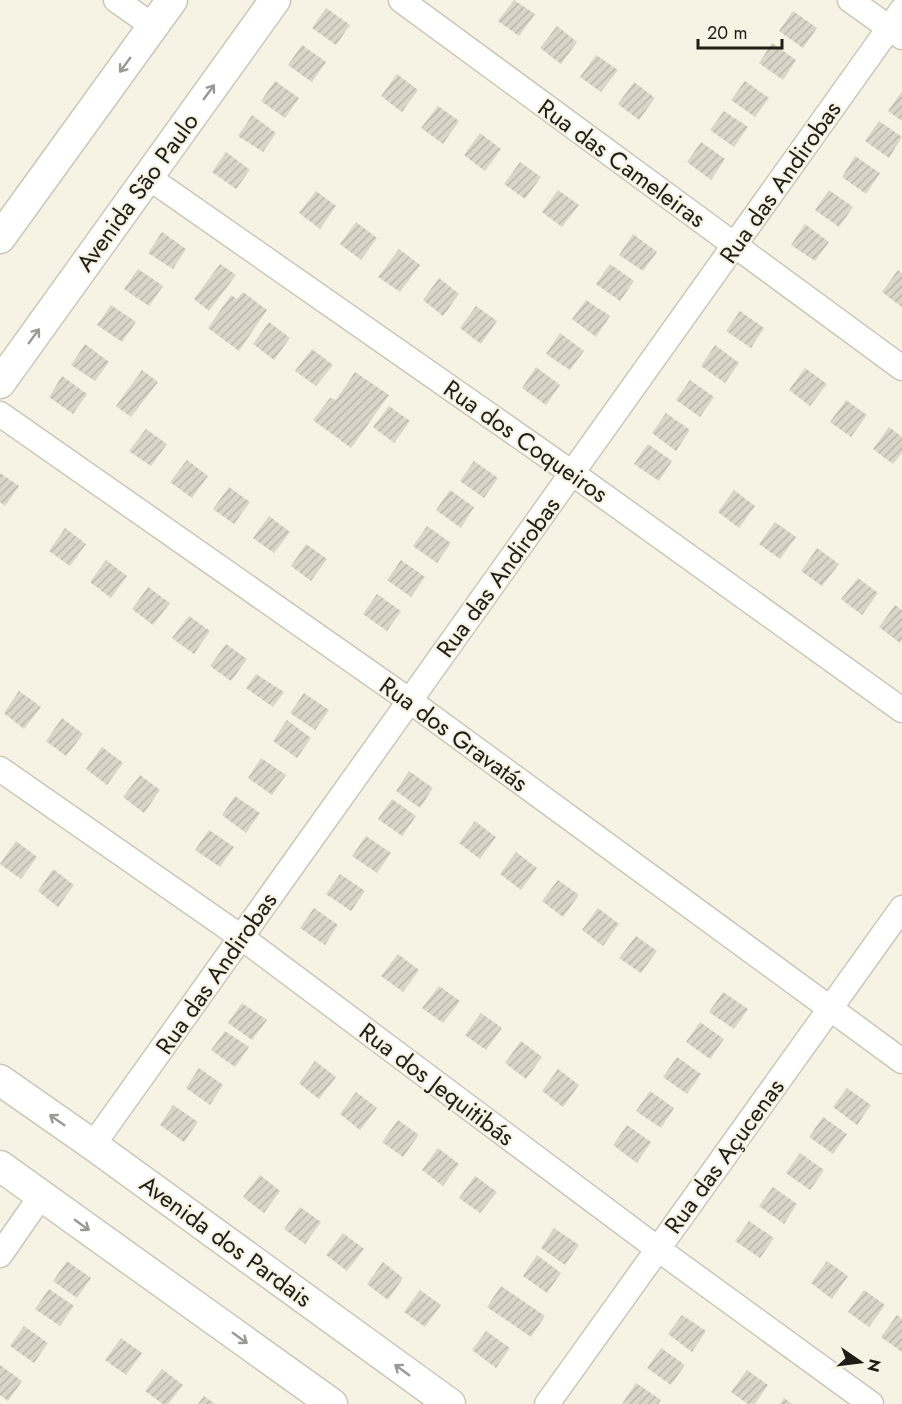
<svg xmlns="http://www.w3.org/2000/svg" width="902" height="1404" viewBox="0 0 902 1404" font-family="Jost,sans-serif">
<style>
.building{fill:url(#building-hatch)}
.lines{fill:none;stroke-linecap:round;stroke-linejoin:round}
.minor-casing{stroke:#cbc7b8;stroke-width:27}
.tertiary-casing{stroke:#cbc7b8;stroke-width:33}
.minor{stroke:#fff;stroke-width:24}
.tertiary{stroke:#fff;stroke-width:30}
.oneway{stroke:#9a9997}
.labels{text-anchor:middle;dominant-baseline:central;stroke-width:4.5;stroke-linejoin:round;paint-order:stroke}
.street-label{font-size:24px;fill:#1e1d17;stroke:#f7f3e4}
</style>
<defs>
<pattern id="building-hatch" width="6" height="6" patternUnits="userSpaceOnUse" patternTransform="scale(1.5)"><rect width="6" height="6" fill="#dad6c7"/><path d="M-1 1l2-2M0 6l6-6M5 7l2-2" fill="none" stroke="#bbb7aa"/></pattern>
</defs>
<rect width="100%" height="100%" fill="#f7f3e4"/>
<path class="building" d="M514 0 535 14 519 36 498 21Z
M326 8 350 25 336 45 312 28Z
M793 11 817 28 803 48 779 31Z
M557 26 577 42 561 64 540 48Z
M772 43 796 60 783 80 759 63Z
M302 45 326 62 312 82 288 65Z
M596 55 618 70 601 92 580 77Z
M397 74 418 90 402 112 381 96Z
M275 81 299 98 285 118 261 101Z
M745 81 769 98 755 117 731 100Z
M634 82 655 98 639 120 618 104Z
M902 91V121L888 111Z
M438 106 459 121 443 144 421 128Z
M724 111 748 127 734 147 710 130Z
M252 115 276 133 263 152 238 136Z
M879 121 902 137 889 158 865 141Z
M480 133 501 149 485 171 464 155Z
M701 142 725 159 711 180 687 162Z
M226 152 250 170 236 189 212 172Z
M855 156 880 173 866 194 842 177Z
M520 162 541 177 525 199 504 184Z
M558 190 579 205 562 227 542 212Z
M829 190 853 207 839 227 815 210Z
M316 191 336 206 320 229 299 213Z
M356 222 377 238 361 260 340 244Z
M805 224 829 242 815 261 791 245Z
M162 232 186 249 173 269 148 253Z
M633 234 657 252 643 271 619 255Z
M399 249 420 265 400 292 378 277Z
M220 264 236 275 209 311 194 299Z
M610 264 634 281 620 301 596 284Z
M138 269 163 286 149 306 124 289Z
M898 270 902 273V307L882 292Z
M439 278 459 294 443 316 423 300Z
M243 292 267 310 239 351 208 328 231 295 237 299Z
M586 300 610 316 596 337 572 319Z
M111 305 136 322 122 342 97 325Z
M476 306 497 321 481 344 460 328Z
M740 311 764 328 751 348 726 331Z
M269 322 290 338 274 360 253 344Z
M560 333 584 351 570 370 546 354Z
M85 344 109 362 95 381 71 365Z
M715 345 739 363 725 383 701 366Z
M312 349 333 365 316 386 295 371Z
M536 367 560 385 546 405 522 388Z
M805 368 827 384 810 406 789 390Z
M142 370 158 382 131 417 116 406Z
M355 372 389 395 351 448 313 420 330 398 336 400Z
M62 376 87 394 73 414 49 397Z
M690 380 714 397 700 417 676 400Z
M846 400 867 415 851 437 830 422Z
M389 406 410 421 394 443 373 427Z
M666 413 690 430 676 451 652 433Z
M889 427 902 437V453L893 464 873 449Z
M146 429 167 444 151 466 129 451Z
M648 444 672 461 659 481 634 464Z
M187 460 208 476 192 498 170 482Z
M474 461 498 478 484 498 460 481Z
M0 473 19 486 5 506 0 502Z
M229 487 250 502 234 524 213 509Z
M450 490 474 507 461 528 436 510Z
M734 490 755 506 739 528 718 512Z
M269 516 290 532 274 553 253 538Z
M775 522 796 537 780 559 759 544Z
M427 526 451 543 437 563 413 546Z
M65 528 86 544 70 566 49 551Z
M306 544 327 559 311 581 291 566Z
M817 548 839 564 822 586 801 571Z
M106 560 127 576 111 598 90 582Z
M401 560 425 577 411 597 387 580Z
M858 578 878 593 862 615 841 599Z
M148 587 170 603 153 625 132 609Z
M377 594 401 611 387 631 363 614Z
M895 605 902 610V640L900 643 879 627Z
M189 616 210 631 194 654 172 638Z
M226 644 247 659 231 681 210 666Z
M256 674 284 692 273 707 246 688Z
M19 691 41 707 24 729 4 713Z
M304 693 329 710 315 730 290 713Z
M62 718 83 734 66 756 46 741Z
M287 720 311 738 297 758 273 741Z
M102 747 123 763 107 785 86 769Z
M261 758 286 775 272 795 248 778Z
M409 771 433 788 420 808 396 791Z
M140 775 160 790 144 813 123 797Z
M235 796 260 813 246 833 222 815Z
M392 799 416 816 402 836 378 819Z
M475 821 496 837 480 859 459 843Z
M209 830 234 847 220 867 195 850Z
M366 836 391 853 377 873 352 856Z
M16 841 37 857 21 879 0 864Z
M516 852 537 868 521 890 500 874Z
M53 869 74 885 58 907 38 891Z
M340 874 365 891 351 911 326 894Z
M558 880 579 895 563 917 542 901Z
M314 908 338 925 325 945 300 928Z
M598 908 619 924 603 946 582 930Z
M636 936 657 951 641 973 619 958Z
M398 954 419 970 403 992 381 976Z
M439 986 460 1001 443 1023 422 1008Z
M723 992 748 1009 734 1029 709 1012Z
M242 1003 267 1020 252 1040 228 1023Z
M481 1013 502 1028 486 1050 465 1035Z
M700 1022 724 1039 710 1059 686 1042Z
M225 1031 249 1047 235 1067 211 1050Z
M521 1041 542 1057 526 1079 505 1063Z
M677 1057 701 1074 687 1094 663 1077Z
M315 1061 336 1077 319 1099 299 1083Z
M199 1068 223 1085 210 1105 186 1088Z
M558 1069 579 1085 563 1107 542 1091Z
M847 1088 871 1105 857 1125 833 1107Z
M650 1091 674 1108 661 1128 636 1111Z
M356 1092 377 1108 360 1130 340 1114Z
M173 1105 198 1122 184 1142 160 1125Z
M823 1117 847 1134 833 1154 809 1137Z
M398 1120 419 1135 403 1157 382 1142Z
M627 1125 651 1142 637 1163 613 1145Z
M438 1148 459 1164 443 1186 422 1170Z
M800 1153 824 1170 810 1190 786 1173Z
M260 1175 280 1191 264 1213 243 1197Z
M475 1176 497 1192 480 1213 459 1198Z
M773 1187 797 1204 784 1224 759 1206Z
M300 1207 321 1222 305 1244 284 1229Z
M749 1221 774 1238 760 1258 735 1241Z
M554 1228 579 1245 565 1265 541 1248Z
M343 1233 364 1249 347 1271 326 1255Z
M537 1255 561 1273 547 1293 523 1276Z
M67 1261 91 1278 77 1298 53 1281Z
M827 1261 848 1276 832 1299 811 1283Z
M383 1262 403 1278 388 1300 367 1284Z
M501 1286 545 1316 531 1337 487 1307Z
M49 1289 74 1306 60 1326 35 1309Z
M420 1290 441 1305 425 1327 404 1312Z
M864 1290 885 1305 869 1327 848 1312Z
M682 1315 706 1331 692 1352 668 1334Z
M897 1315 902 1319V1352L881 1337Z
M24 1326 48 1343 34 1363 10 1346Z
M486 1331 510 1348 496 1368 472 1350Z
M121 1338 142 1353 126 1375 105 1360Z
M661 1348 685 1365 671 1385 647 1368Z
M0 1365 22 1381 8 1401 0 1395Z
M162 1369 183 1385 168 1404H163L145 1391Z
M747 1370 768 1385 755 1404H748L731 1392Z
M636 1383 661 1400 658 1404H622Z
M204 1396 215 1404H198Z
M784 1398 792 1404H780Z"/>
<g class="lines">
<defs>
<path id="minor" d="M116 0 153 26
M401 0 902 368
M850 0 902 37
M148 177 572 473 902 710
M0 414 410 701 902 1061
M0 769 241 937 658 1249 871 1404
M93 1145 902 10
M0 1255 41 1196
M547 1404 902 908"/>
<path id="tertiary" d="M0 238 172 0
M0 383 275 0
M0 1080 93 1145 450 1404
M0 1166 332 1404"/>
</defs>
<use href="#minor" class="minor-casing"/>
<use href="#tertiary" class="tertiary-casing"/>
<use href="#minor" class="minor"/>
<use href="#tertiary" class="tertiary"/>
</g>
<defs><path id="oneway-shaft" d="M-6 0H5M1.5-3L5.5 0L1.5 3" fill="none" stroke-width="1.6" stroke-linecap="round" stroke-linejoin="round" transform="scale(1.5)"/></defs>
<g class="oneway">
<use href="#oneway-shaft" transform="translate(125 65) rotate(126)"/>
<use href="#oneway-shaft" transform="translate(209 92) rotate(-54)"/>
<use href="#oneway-shaft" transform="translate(34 336) rotate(-54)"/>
<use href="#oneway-shaft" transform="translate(57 1120) rotate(-145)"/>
<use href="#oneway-shaft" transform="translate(82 1225) rotate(36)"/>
<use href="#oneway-shaft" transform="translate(240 1338) rotate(36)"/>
<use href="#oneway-shaft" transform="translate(402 1370) rotate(-144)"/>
</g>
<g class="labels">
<g class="street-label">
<text transform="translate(622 163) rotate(36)">Rua das Cameleiras</text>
<text transform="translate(780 182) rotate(-55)">Rua das Andirobas</text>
<text transform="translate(137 192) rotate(-54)">Avenida São Paulo</text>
<text transform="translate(526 441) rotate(35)">Rua dos Coqueiros</text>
<text transform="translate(498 577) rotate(-54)">Rua das Andirobas</text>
<text transform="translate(454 734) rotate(36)">Rua dos Gravatás</text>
<text transform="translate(216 973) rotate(-55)">Rua das Andirobas</text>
<text transform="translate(437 1084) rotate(37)">Rua dos Jequitibás</text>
<text transform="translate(724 1156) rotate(-54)">Rua das Açucenas</text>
<text transform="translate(226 1241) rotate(36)">Avenida dos Pardais</text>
</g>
</g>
<g transform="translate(860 1362) rotate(104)" stroke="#f7f3e4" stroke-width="4.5" paint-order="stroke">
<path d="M0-4.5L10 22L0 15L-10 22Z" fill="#1e1d17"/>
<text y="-9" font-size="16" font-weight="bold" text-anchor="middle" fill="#1e1d17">N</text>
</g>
<path d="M698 39v9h84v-9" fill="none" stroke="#1e1d17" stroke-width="3"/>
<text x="707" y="39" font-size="18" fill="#1e1d17" stroke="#f7f3e4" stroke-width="4.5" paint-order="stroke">20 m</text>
</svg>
